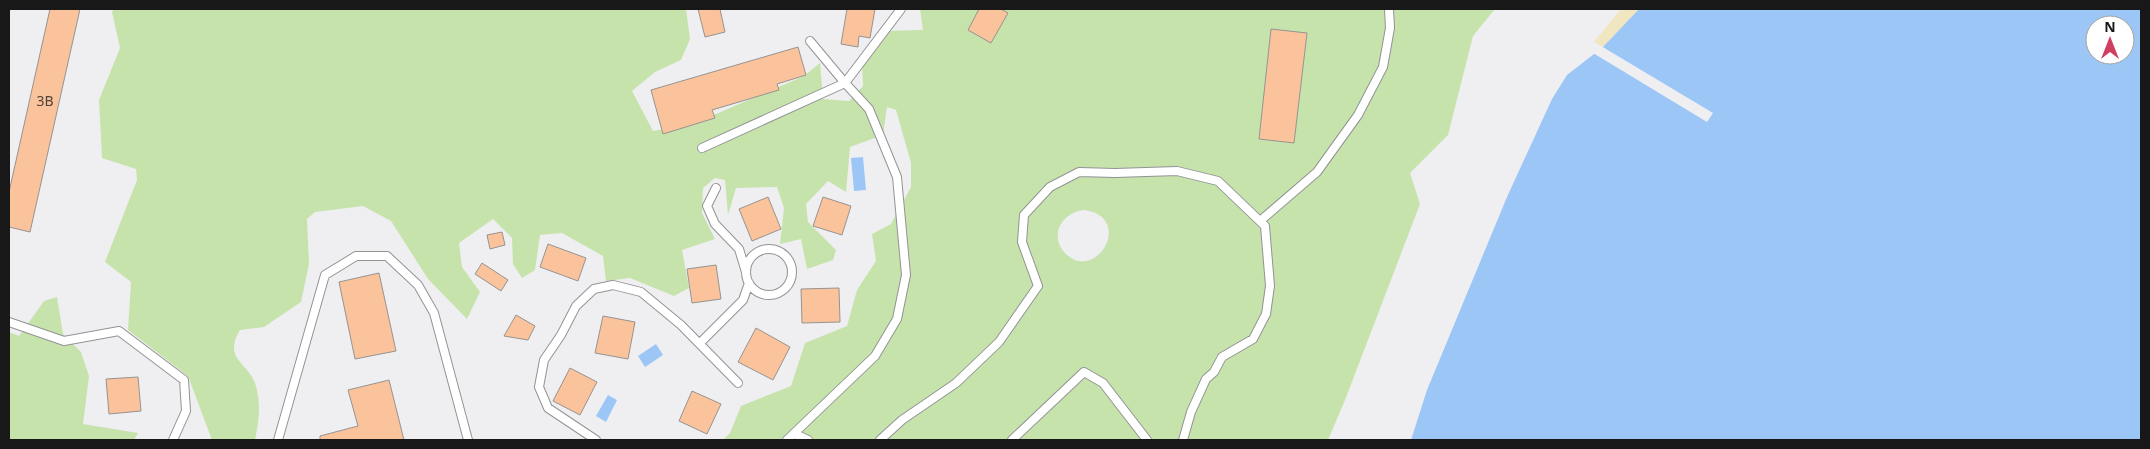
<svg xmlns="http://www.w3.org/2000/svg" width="2150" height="449" font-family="'Noto Sans',sans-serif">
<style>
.green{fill:#c6e3ac;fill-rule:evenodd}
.sand{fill:#f0e6c0}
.water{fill:#9cc6f6;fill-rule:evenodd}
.pier{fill:#efeff2}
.building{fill:#fac39c;stroke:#969391}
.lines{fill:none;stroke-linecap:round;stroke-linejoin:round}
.lane-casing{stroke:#939396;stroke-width:10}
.lane{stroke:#fff;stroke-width:8}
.labels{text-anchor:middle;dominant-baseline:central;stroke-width:4;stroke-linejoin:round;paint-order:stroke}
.number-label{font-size:14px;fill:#50433a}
</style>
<rect width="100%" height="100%" fill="#efeff2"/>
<path class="green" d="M114 9H686L690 39 681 60 655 72 632 91 653 131 693 124 804 76 820 63 823 99 849 101 863 86 862 63 883 31 923 30 920 9H1495L1473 36 1448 135 1410 173 1420 204 1345 400 1328 440H723L730 433 741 406 791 386 805 343 847 326 857 290 876 261 872 234 891 224 911 187V163L896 110 887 107 883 135 850 147 846 192 828 181 806 204 808 222 836 250 833 260 807 269 801 239 780 244 784 208 777 187 736 188 728 215 725 180 715 178 703 188 702 213 715 239 682 250 689 288 674 296 630 278 606 281 603 256 562 233 540 235 535 270 522 278 513 264 512 238 493 219 459 243 462 267 480 292 467 319 428 279 391 221 363 206 315 212 307 219 309 264 301 302 264 327 240 330C222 360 249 362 256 386 261 405 259 421 255 440H212L188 376 128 330 131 282 105 262 137 180 136 169 102 158 99 100 120 48 112 12ZM1271 30 1307 34 1294 143 1259 139ZM1084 210C1136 217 1095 286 1064 252 1049 234 1063 212 1084 210Z
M57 297 63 334 81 352 89 376 83 424 138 433 134 440H9V332L19 336 44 301Z"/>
<path class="sand" d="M1621 9H1639L1603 47 1594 42Z"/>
<path class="water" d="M1639 9H2141V440H1411L1427 390 1507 197 1552 99 1567 75 1603 47ZM2095 25H2125V55H2095Z
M863 157 866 190 854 191 851 158Z
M656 344 663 355 645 367 638 356Z
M608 395 617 400 606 422 596 416Z"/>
<path class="pier" d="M1601 46 1713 113 1707 122 1593 53Z"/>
<path class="building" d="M50 9H80L30 232 9 227V192Z
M698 9H720L725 32 705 37Z
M847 9H875L870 38 859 36 858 47 841 44Z
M979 9H1001L1008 13 991 43 968 30Z
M1271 29 1307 33 1294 143 1259 139Z
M798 47 806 75 777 84 779 90 712 110 715 118 663 134 651 90Z
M768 197 781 229 752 241 739 209Z
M823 197 851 206 842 235 813 226Z
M502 232 505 245 490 249 487 235Z
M548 244 586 258 578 281 540 267Z
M482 263 508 280 501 291 475 274Z
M716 265 721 299 692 303 687 269Z
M379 273 396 351 355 359 339 282Z
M839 288 840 322 802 323 801 289Z
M516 315 535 326 528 340 504 336Z
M603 316 635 322 628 359 595 353Z
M756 328 790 347 773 380 738 362Z
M570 368 597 382 580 415 553 401Z
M138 377 141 411 109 414 106 379Z
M389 380 404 440H320V436L358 426 348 390Z
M692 391 721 404 707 434 679 421Z"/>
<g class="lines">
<g class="lane-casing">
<path id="lane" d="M702 148 845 83 901 9
M716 188 707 206 715 224 739 249 746 272
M1260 221 1317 172 1358 115 1383 67 1390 28 1389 9
M746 272a23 23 0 1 1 46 0a23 23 0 1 1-46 0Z
M9 322 64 341 119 331 184 380 186 411 173 440
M700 343 743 300 749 283
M795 434 808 440
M278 440 325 275 356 256H387L418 285 434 313 468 440
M596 440 548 408 539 387 544 360 561 335 576 306 594 289 613 285 641 292 681 325 738 383
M787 440 875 356 897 319 906 275 897 177 869 109 845 83 810 41
M880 440 902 420 956 383 999 342 1038 286 1022 242 1024 215 1050 187 1079 172 1115 173 1177 171 1218 181 1265 226 1270 286 1266 314 1253 339 1222 357 1214 372 1206 379 1191 412 1183 440
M1012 440 1084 372 1103 383 1147 440"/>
</g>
<use href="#lane" class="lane"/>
</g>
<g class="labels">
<g class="number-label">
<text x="45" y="100">3В</text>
</g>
</g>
<rect width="2150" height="449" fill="none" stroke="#181819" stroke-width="20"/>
<g transform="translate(2110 40)"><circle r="24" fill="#ffffff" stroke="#a3a3a3"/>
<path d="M0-4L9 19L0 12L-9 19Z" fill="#cf3f60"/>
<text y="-8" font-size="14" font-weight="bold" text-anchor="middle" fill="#181819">N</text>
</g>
</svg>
